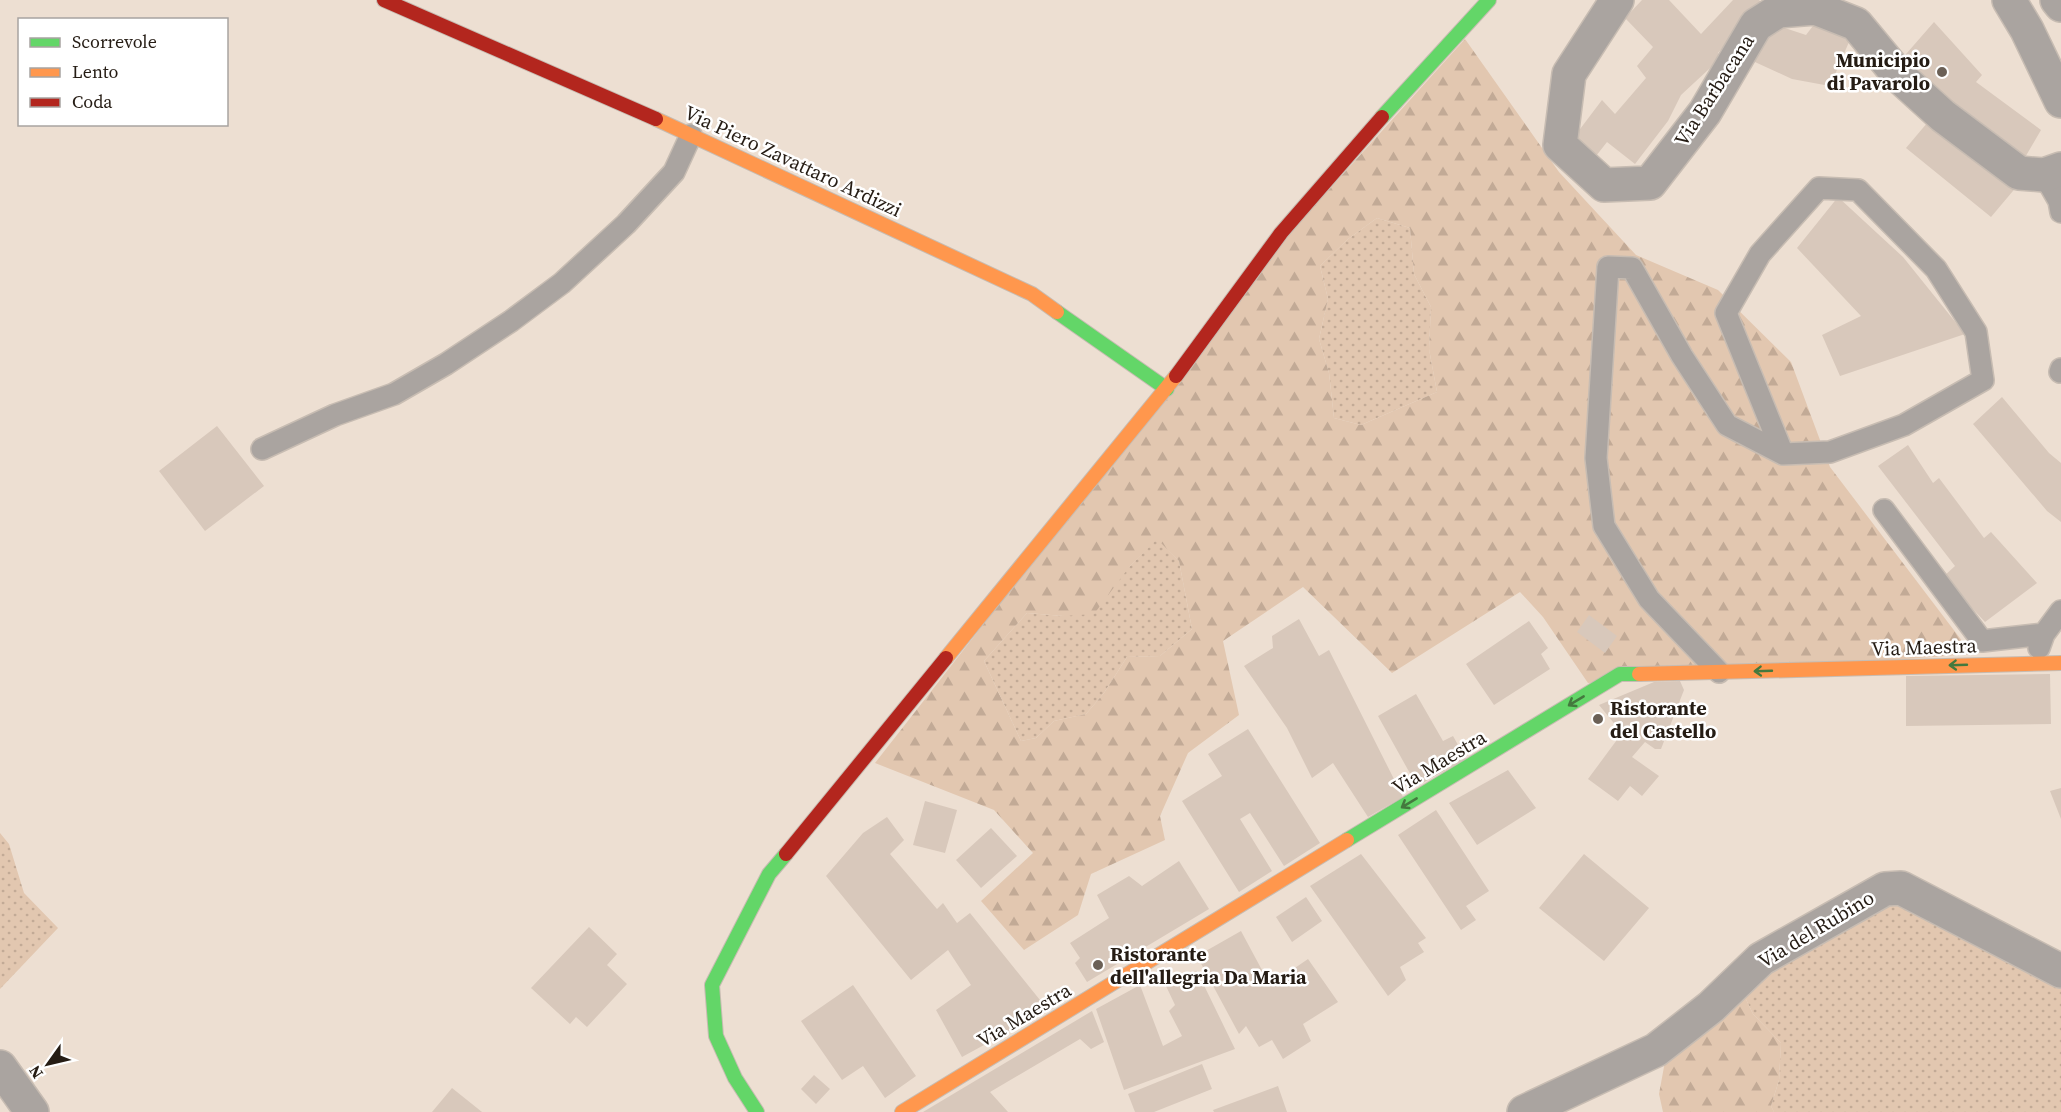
<svg xmlns="http://www.w3.org/2000/svg" width="2061" height="1112" font-family="'Source Serif 4',serif">
<style>
.green{fill:url(#green-dots)}
.forest{fill:url(#forest-firs);fill-rule:evenodd}
.building{fill:#d8c8bb}
.lines{fill:none;stroke-linecap:round;stroke-linejoin:round}
.lane-casing{stroke:#c7bcb2;stroke-width:24}
.street-casing{stroke:#c7bcb2;stroke-width:36}
.fast-casing{stroke:#c7bcb2;stroke-width:16}
.slow-casing{stroke:#c7bcb2;stroke-width:16}
.jam-casing{stroke:#c7bcb2;stroke-width:16}
.lane{stroke:#aaa4a0;stroke-width:21}
.street{stroke:#aaa4a0;stroke-width:33}
.fast{stroke:#63d668;stroke-width:14}
.slow{stroke:#ff974d;stroke-width:14}
.jam{stroke:#b3261e;stroke-width:14}
.oneway{stroke:#44793e}
.poi-dot{fill:#6b6056;stroke:#fff;stroke-width:2}
.labels{text-anchor:middle;dominant-baseline:central;stroke-width:5;stroke-linejoin:round;paint-order:stroke}
.poi-label{font-size:20px;font-weight:bold;fill:#251c14;stroke:#fff;text-anchor:start}
.street-label{font-size:20px;fill:#251c14;stroke:#fff}
</style>
<defs>
<pattern id="green-dots" width="8" height="8" patternUnits="userSpaceOnUse" patternTransform="scale(1.5)"><rect width="8" height="8" fill="#e2c7b0"/><path d="M2 2h.1M6 6h.1" fill="none" stroke="#c2aa96" stroke-width="1.8" stroke-linecap="round"/></pattern>
<pattern id="forest-firs" width="22" height="20" patternUnits="userSpaceOnUse" patternTransform="scale(1.5)"><rect width="22" height="20" fill="#e2c7b0"/><path d="M5 1l3.5 6h-7zM16 11l3.5 6h-7z" fill="#c2aa96"/></pattern>
</defs>
<rect width="100%" height="100%" fill="#eddfd2"/>
<path class="green" d="M1377 218 1410 228 1414 274 1431 307 1429 349 1437 392 1361 425 1334 418 1329 373 1319 339 1328 299 1320 266 1348 239Z
M1157 538 1179 561 1192 629 1160 656 1127 657 1104 693 1086 714 1054 721 1036 738 1021 741 984 661 1027 613 1063 616 1130 566Z
M0 833 9 844 24 893 58 928 0 989Z
M1885 893 2061 974V1112H1774L1771 1106 1779 1080 1781 1043 1753 1014 1741 989Z"/>
<path class="forest" d="M1465 39 1559 172 1636 255 1718 290 1791 362 1830 467 1972 654 1588 683 1543 617 1520 592 1392 673 1303 587 1223 641 1239 715 1188 753 1160 816 1165 840 1091 874 1078 915 1024 950 981 901 1033 853 994 810 875 763 1288 235ZM1377 218 1410 228 1414 274 1431 307 1429 349 1437 392 1361 425 1334 418 1329 373 1319 339 1328 299 1320 266 1348 239ZM1157 539 1179 561 1192 629 1160 656 1127 657 1104 693 1086 714 1054 721 1036 738 1021 741 984 661 1027 613 1063 616 1094 614 1130 566Z
M1741 989 1753 1014 1781 1043 1779 1080 1771 1106 1774 1112H1663L1659 1094 1668 1045Z"/>
<path class="building" d="M1642 0H1669L1701 34 1733 0H1759L1762 3 1718 53 1722 57 1681 95 1668 121 1635 164 1607 142 1596 156 1574 137 1602 100 1615 114 1646 78 1637 66 1653 47 1625 18Z
M1819 18 1849 42 1830 86 1792 79 1744 57 1764 21 1806 35Z
M1934 22 1982 75 1976 82 2041 130 2020 166 1900 61Z
M1933 116 2018 185 1991 217 1906 148Z
M1838 197 1903 257 1965 334 1840 376 1822 335 1861 316 1797 248Z
M2002 397 2049 453 2061 463V522L2047 511 1973 424Z
M217 426 264 486 205 531 159 471Z
M1908 445 1933 483 1939 478 1984 538 1991 532 2037 583 1985 622 1943 577 1955 566 1878 466Z
M1589 615 1617 636 1605 653 1577 632Z
M1299 619 1319 656 1329 650 1403 797 1368 817 1333 763 1312 778 1287 728 1244 666 1273 648 1272 636Z
M1529 621 1548 648 1541 654 1550 669 1494 705 1466 664Z
M2050 674 2051 724 1906 726V676Z
M1680 681 1684 690 1661 749H1655L1645 742 1632 757 1659 776 1642 796 1630 786 1618 801 1588 779 1622 733 1599 705 1654 682Z
M1416 694 1443 741 1453 736 1466 759 1417 786 1378 716Z
M1248 729 1320 843 1284 866 1250 813 1240 819 1272 871 1239 892 1182 801 1222 776 1208 754Z
M1508 770 1536 808 1477 845 1449 803Z
M2061 788V819L2050 791Z
M925 801 957 810 945 853 913 845Z
M1436 810 1489 891 1466 906 1476 920 1461 930 1398 835Z
M887 817 904 840 890 854 937 909 943 903 957 923 970 913 1048 1010 962 1057 936 1010 971 985 948 950 911 980 826 876 863 833Z
M991 828 1017 856 981 888 956 860Z
M1361 854 1426 938 1418 943 1424 952 1400 967 1406 980 1388 996 1310 886Z
M1584 854 1649 908 1604 961 1539 908Z
M1179 861 1209 909 1087 982 1075 963 1080 958 1070 943 1109 918 1097 895 1129 876 1142 886Z
M1306 897 1322 921 1292 942 1276 917Z
M589 927 617 954 607 965 627 984 587 1027 576 1017 570 1024 531 988Z
M1241 931 1270 985 1308 959 1338 1002 1303 1024 1311 1041 1283 1059 1272 1040 1259 1047 1246 1026 1239 1034 1197 956Z
M1197 971 1235 1049 1124 1090 1096 1009 1140 985 1163 1046 1182 1036 1169 1011 1175 1005 1166 986Z
M853 985 916 1076 885 1098 863 1066 842 1080 801 1021Z
M1092 1011 1104 1042 1091 1049 1080 1039 990 1092 1008 1112H923Z
M1202 1064 1212 1089 1154 1112H1135L1128 1094Z
M814 1075 830 1089 816 1104 801 1089Z
M1278 1086 1287 1112H1214L1213 1110Z
M452 1088 482 1112H432Z"/>
<g class="lines">
<g class="lane-casing">
<path id="lane" d="M2044 175 2059 201 2061 212
M2060 372 2061 369
M262 449 335 415 394 394 446 364 511 321 562 283 626 224 674 172 691 135
M1884 510 1982 641 2044 634
M2039 648 2044 634 2061 611
M1719 672 1649 599 1604 526 1596 458 1608 267 1632 268 1682 356 1727 425 1783 454 1830 452 1904 425 1983 380 1976 332 1936 269 1858 190 1819 188 1760 254 1726 313 1783 454"/>
</g>
<g class="street-casing">
<path id="street" d="M1617 0 1569 74 1560 145 1604 185 1650 183 1705 112 1756 25 1778 11 1815 8 1856 24 1900 77 1943 116 2019 173 2044 175 2061 169
M2009 0 2027 30 2061 101
M2057 0 2061 5
M0 1067 32 1112
M1524 1112 1656 1050 1711 1007 1761 959 1885 889 1901 888 2061 971"/>
</g>
<g class="fast-casing">
<path id="fast" d="M1382 117 1489 0
M1057 312 1167 389
M1347 840 1620 674H1639
M757 1112 735 1078 716 1036 712 985 769 874 786 854"/>
</g>
<g class="slow-casing">
<path id="slow" d="M656 119 1032 294 1057 312
M946 658 1176 376
M1639 674 2061 663
M902 1112 1347 840"/>
</g>
<g class="jam-casing">
<path id="jam" d="M384 0 656 119
M1176 376 1281 233 1382 117
M786 854 946 658"/>
</g>
<use href="#lane" class="lane"/>
<use href="#street" class="street"/>
<use href="#fast" class="fast"/>
<use href="#slow" class="slow"/>
<use href="#jam" class="jam"/>
</g>
<defs><path id="oneway-shaft" d="M-6 0H5M1.5-3L5.5 0L1.5 3" fill="none" stroke-width="1.6" stroke-linecap="round" stroke-linejoin="round" transform="scale(1.5)"/></defs>
<g class="oneway">
<use href="#oneway-shaft" transform="translate(1958 665) rotate(178)"/>
<use href="#oneway-shaft" transform="translate(1763 671) rotate(178)"/>
<use href="#oneway-shaft" transform="translate(1576 701) rotate(149)"/>
<use href="#oneway-shaft" transform="translate(1409 803) rotate(149)"/>
</g>
<g class="poi-dot">
<circle cx="1942" cy="72" r="6"/>
<circle cx="1598" cy="719" r="6"/>
<circle cx="1098" cy="965" r="6"/>
</g>
<g class="labels">
<g class="poi-label">
<text x="1930" y="60" text-anchor="end">Municipio<tspan x="1930" dy="23">di Pavarolo</tspan></text>
<text x="1610" y="708">Ristorante<tspan x="1610" dy="23">del Castello</tspan></text>
<text x="1110" y="954">Ristorante<tspan x="1110" dy="23">dell'allegria Da Maria</tspan></text>
</g>
<g class="street-label">
<text transform="translate(1714 90) rotate(-57)">Via Barbacana</text>
<text transform="translate(793 161) rotate(25)">Via Piero Zavattaro Ardizzi</text>
<text transform="translate(1924 647) rotate(-2)">Via Maestra</text>
<text transform="translate(1439 762) rotate(-31)">Via Maestra</text>
<text transform="translate(1816 929) rotate(-31)">Via del Rubino</text>
<text transform="translate(1024 1015) rotate(-31)">Via Maestra</text>
</g>
</g>
<rect x="18" y="18" width="210" height="108" fill="#ffffff" stroke="#a8a4a1" stroke-width="1.5"/>
<rect x="30" y="38" width="30" height="9" fill="#63d668" stroke="#a8a4a1" stroke-width="1.5"/>
<text x="72" y="48" font-size="18" fill="#251c14">Scorrevole</text>
<rect x="30" y="68" width="30" height="9" fill="#ff974d" stroke="#a8a4a1" stroke-width="1.5"/>
<text x="72" y="78" font-size="18" fill="#251c14">Lento</text>
<rect x="30" y="98" width="30" height="9" fill="#b3261e" stroke="#a8a4a1" stroke-width="1.5"/>
<text x="72" y="108" font-size="18" fill="#251c14">Coda</text>
<g transform="translate(48 1064) rotate(236)" stroke="#ffffff" stroke-width="4.5" paint-order="stroke">
<path d="M0-4.5L10 22L0 15L-10 22Z" fill="#251c14"/>
<text y="-9" font-size="16" font-weight="bold" text-anchor="middle" fill="#251c14">N</text>
</g>
</svg>
